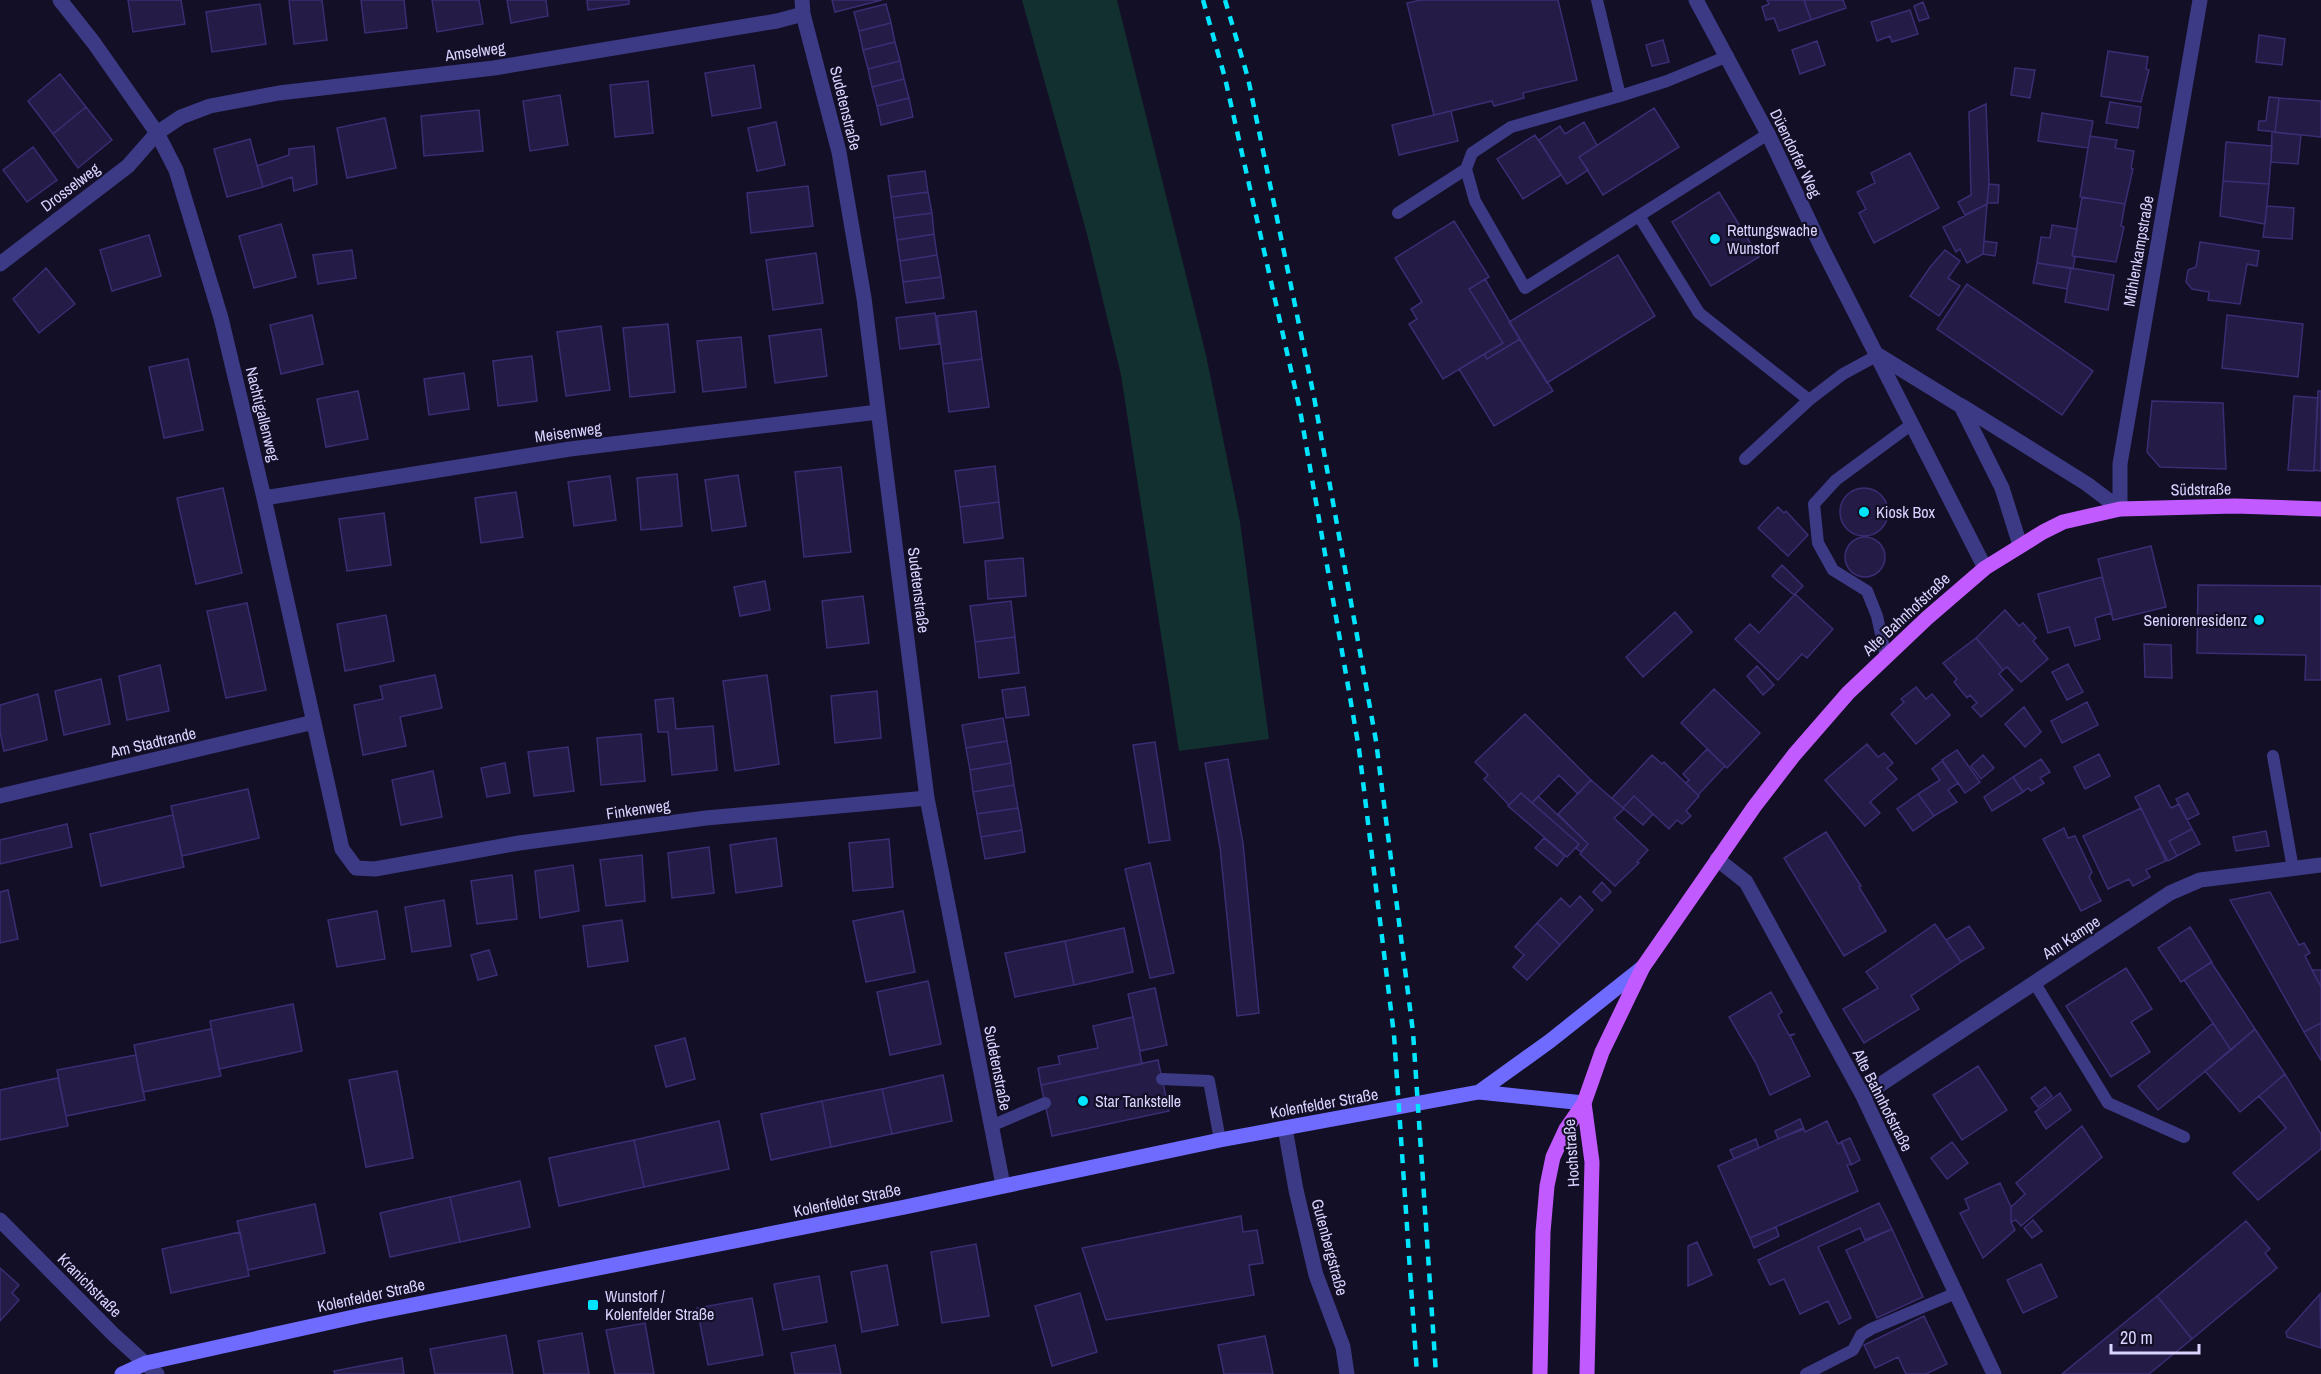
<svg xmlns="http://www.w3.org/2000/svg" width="2321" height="1374" font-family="'Archivo Narrow',sans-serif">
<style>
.green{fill:#12302f}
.building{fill:#241b47;stroke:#3b2d73;stroke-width:1.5}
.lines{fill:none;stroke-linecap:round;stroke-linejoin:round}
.service{stroke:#3d3a85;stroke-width:12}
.minor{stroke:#3d3a85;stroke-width:15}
.secondary{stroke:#6f6bff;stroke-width:15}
.primary{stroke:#c25bff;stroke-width:15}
.rail{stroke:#00e5ff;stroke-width:4.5;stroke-dasharray:9 8;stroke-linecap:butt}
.poi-dot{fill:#00e5ff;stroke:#130f26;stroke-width:2}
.labels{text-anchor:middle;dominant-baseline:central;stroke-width:4.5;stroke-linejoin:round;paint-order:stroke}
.street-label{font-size:16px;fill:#d9d4ff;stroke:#130f26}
.poi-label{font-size:16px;fill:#d9d4ff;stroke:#130f26;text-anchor:start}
</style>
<rect width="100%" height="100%" fill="#130f26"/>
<path class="green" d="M1022 0H1117L1206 355 1240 522 1269 739 1179 751 1121 375 1087 234Z"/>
<path class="building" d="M128 0H181L185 24 133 32Z
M289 0H322L327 40 294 44Z
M361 0H404L407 28 365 33Z
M432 0H479L483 24 437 32Z
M507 0H546L548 16 511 23Z
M587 0H629V4L588 10Z
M832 0H882L835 12Z
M1421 0H1558L1577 80 1523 93 1524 98 1494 106 1492 101 1434 115 1407 3Z
M1767 0H1804L1811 20 1779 31 1774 18 1766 20 1762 7 1769 4Z
M1804 0H1843L1846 8 1811 20Z
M1923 2 1929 18 1919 21 1914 6Z
M260 4 266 44 212 52 206 12Z
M886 4 891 23 859 31 854 12Z
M1910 10 1918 34 1892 42 1890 36 1877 41 1871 22Z
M891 23 895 42 863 50 859 31Z
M2259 35 2285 39 2282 65 2256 62Z
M1663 40 1669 62 1652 66 1646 45Z
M1817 41 1825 65 1800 74 1792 50Z
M895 42 900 61 868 69 863 50Z
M2108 51 2148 57 2146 69 2149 70 2141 102 2101 96Z
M900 61 904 79 872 87 868 69Z
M754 65 761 108 712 116 705 73Z
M2015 68 2035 70 2030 98 2011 95Z
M60 74 86 107 53 134 28 101Z
M904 79 909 98 877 106 872 87Z
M648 81 653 133 615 137 610 85Z
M560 95 568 145 530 151 523 101Z
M2269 97 2279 98 2275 132 2258 130 2259 121H2266Z
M909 98 913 117 881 125 877 106Z
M2279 98 2321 101V137L2275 132Z
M2110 102 2141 107 2138 128 2106 123Z
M1986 104 1989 182 1987 204 1965 215 1958 202 1971 195 1969 112Z
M86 107 112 140 78 168 53 134Z
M1654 108 1679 147 1603 195 1579 157Z
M479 110 483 151 424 156 421 116Z
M1451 111 1458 141 1399 155 1392 125Z
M2042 113 2093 121 2088 148 2038 141Z
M385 118 396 168 347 178 337 128Z
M776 122 785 165 757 171 748 128Z
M1584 122 1597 145 1579 157 1588 170 1567 184 1539 140 1560 126 1565 134Z
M2272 132 2301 135 2298 164 2271 162Z
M1535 135 1561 175 1523 199 1497 159Z
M2090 136 2117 140 2115 148 2134 151 2131 168 2133 169 2125 204 2080 197Z
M250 139 263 187 227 197 214 149Z
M2226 142 2272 146 2269 184 2223 181Z
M314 146 317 184 294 191 292 177 263 187 257 166 289 155V149Z
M33 147 57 180 27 202 3 170Z
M1910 153 1939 208 1874 243 1859 213 1866 209 1857 192 1875 183 1871 173Z
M925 171 928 192 891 197 888 176Z
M2223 181 2269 184 2265 224 2220 216Z
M1989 184 1999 185 1998 203H1987Z
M808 186 813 226 751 233 747 193Z
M928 192 932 213 894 218 891 197Z
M1719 192 1759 257 1711 286 1672 222Z
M2082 197 2125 204 2121 226 2124 227 2116 262 2072 256Z
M1987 204 1983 254 1967 263 1960 249 1956 252 1943 227Z
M2267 206 2294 208 2292 239 2263 237Z
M932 213 934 234 897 240 894 218Z
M1454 221 1489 277 1469 289 1503 343 1443 379 1409 324 1417 319 1411 309 1422 302 1395 258Z
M281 224 296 277 254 288 239 236Z
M2052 225 2077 229 2072 256 2075 257 2073 269 2037 263 2041 237 2050 238Z
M934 234 937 255 900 261 897 240Z
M149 235 161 276 112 291 100 250Z
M1984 241 1997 243 1995 256 1983 254Z
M2200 242 2259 251 2257 266 2247 264 2240 304 2208 300 2209 292 2192 289 2186 282 2188 270 2196 267Z
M352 250 356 278 318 284 313 255Z
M1945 250 1960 261 1948 278 1960 286 1939 316 1910 296 1931 266Z
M816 253 823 303 773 310 766 260Z
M937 255 941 277 903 282 900 261Z
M1618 255 1655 316 1547 383 1509 322Z
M2037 263 2071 268 2067 289 2033 283Z
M46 268 75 304 39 333 13 299Z
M2071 268 2114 275 2108 310 2065 302Z
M941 277 944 298 906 303 903 282Z
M1485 279 1520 339 1487 359 1484 354 1503 343 1469 289Z
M1967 284 2093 371 2062 415 1937 329Z
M976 311 982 359 943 364 937 316Z
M935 313 939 344 900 349 896 318Z
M312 315 323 364 281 374 270 325Z
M2227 315 2303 324 2298 377 2222 368Z
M668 324 675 392 630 397 623 328Z
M601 326 610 390 566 396 557 332Z
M821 329 827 376 775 383 769 336Z
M741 337 746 387 703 392 697 341Z
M1520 339 1553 391 1494 426 1459 369 1484 354 1487 359Z
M532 356 537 401 498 406 493 361Z
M188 359 203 430 164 438 149 367Z
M982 359 989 407 949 412 943 364Z
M464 373 469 409 429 415 424 379Z
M358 391 368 439 326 447 317 399Z
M2318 391H2321V471L2314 470Z
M2294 396 2318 398 2314 471 2288 470Z
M2152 401 2223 403 2226 469 2160 467 2147 452Z
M995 466 999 502 960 507 955 471Z
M841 467 851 552 804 557 795 472Z
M677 474 682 526 641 530 637 478Z
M738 475 746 526 712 531 705 480Z
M610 476 616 520 574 526 568 482Z
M1840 512a24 24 0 1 1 48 0a24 24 0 1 1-48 0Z
M223 488 242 573 196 584 177 498Z
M516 492 523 537 481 543 475 498Z
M999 502 1003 538 964 543 960 507Z
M1778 507 1784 513 1786 511 1808 535 1788 556 1758 528Z
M384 513 391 565 347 571 339 519Z
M1845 557a20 20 0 1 1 40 0a20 20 0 1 1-40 0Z
M2151 546 2166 607 2113 620 2098 559Z
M1023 558 1026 596 988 599 985 561Z
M1782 565 1803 586 1794 595 1772 576Z
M2102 577 2112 613 2095 618 2100 639 2075 646 2069 627 2048 633 2038 594Z
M765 581 770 610 740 616 734 587Z
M2198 585 2321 586V680H2305L2306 655 2197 653Z
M1795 594 1833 629 1807 658 1802 654 1778 680 1735 639 1750 624 1759 633Z
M863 596 869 643 827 648 822 601Z
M1011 601 1015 637 975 642 970 606Z
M247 603 266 690 226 698 207 611Z
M2005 610 2019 626 2023 623 2036 638 2033 641 2048 659 2021 682 2007 667 2003 670 1976 638Z
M1675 612 1692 632 1643 677 1626 657Z
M386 615 394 661 345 671 337 624Z
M1015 637 1019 673 979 678 975 642Z
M1976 638 2003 670 1999 674 2013 690 1981 717 1972 707 1977 703 1970 695 1967 698 1954 682 1957 679 1943 663Z
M2144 644 2171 645 2172 678 2145 677Z
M2068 664 2083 692 2067 700 2052 672Z
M160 665 169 711 127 720 119 676Z
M1757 666 1774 685 1763 695 1747 676Z
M435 675 442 708 400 717 406 746 363 755 354 705 383 699 380 686Z
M767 675 779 764 735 771 723 681Z
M101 679 110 724 64 735 55 691Z
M1025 687 1029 715 1006 718 1002 690Z
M1916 687 1926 699 1932 694 1950 715 1916 744 1891 714 1904 702 1901 699Z
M1714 689 1760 733 1727 768 1681 723Z
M877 691 881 738 835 743 831 696Z
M38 694 47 740 4 751 0 732V705Z
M673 698 676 729 713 726 717 770 672 775 668 732H658L655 700Z
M2087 702 2098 725 2062 743 2051 721Z
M2024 707 2041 732 2025 747 2005 724Z
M1525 714 1591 780 1578 794 1559 775 1532 803 1521 793 1509 805 1484 779 1488 775 1475 762Z
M1003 718 1007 741 966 748 962 725Z
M641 734 645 781 601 785 597 738Z
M1007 741 1011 763 970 770 966 748Z
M1155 742 1170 840 1149 843 1133 745Z
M1867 744 1878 757 1884 753 1893 763 1887 768 1897 779 1870 802 1880 813 1865 826 1825 780Z
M568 747 574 791 534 796 528 752Z
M1707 749 1725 766 1698 795 1686 783 1689 780 1683 774Z
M1957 750 1980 782 1965 793 1942 760Z
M2099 754 2110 776 2085 789 2074 767Z
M1652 755 1662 764 1664 762 1699 796 1686 811 1691 816 1682 824 1677 820 1669 829 1634 796 1623 808 1612 798Z
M1983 755 1994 768 1981 779 1971 766Z
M1228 759 1243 843 1259 1013 1237 1016 1220 847 1205 763Z
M2041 759 2050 772 2040 778 2044 783 2031 791 2028 788 2023 792 2013 777Z
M1942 761 1958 783 1948 790 1957 802 1934 816 1918 794 1940 780 1932 769Z
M505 763 510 793 487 797 481 768Z
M1011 763 1014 785 973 792 970 770Z
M433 771 442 817 401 825 392 780Z
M2013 777 2023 792 1992 811 1984 797Z
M1591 780 1624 809 1614 818 1648 850 1637 862 1639 863 1615 886 1580 854 1588 844 1558 814Z
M1014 785 1018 808 977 814 973 792Z
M2159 785 2171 808 2179 804 2192 829 2169 841 2177 856 2168 861 2135 797Z
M248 789 259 838 182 856 171 806Z
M1521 793 1579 844 1567 857 1508 806Z
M2188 793 2199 814 2187 820 2176 799Z
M1918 794 1934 816 1913 831 1897 809Z
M1538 796 1588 844 1581 852 1576 848 1579 844 1532 803Z
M1634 796 1653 814 1643 825 1623 808Z
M1018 808 1022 830 981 837 977 814Z
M2141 808 2166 861 2146 870 2150 877 2133 886 2129 879 2108 889 2083 836Z
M173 815 184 867 101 886 90 834Z
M67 824 72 847 0 864V840Z
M2064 828 2068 838 2075 836 2092 872 2089 877 2101 901 2081 911 2043 839Z
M2192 829 2200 844 2177 856 2169 841Z
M1022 830 1025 852 985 859 981 837Z
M2266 831 2269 846 2236 851 2233 837Z
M1826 832 1861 886 1859 887 1886 931 1844 956 1784 858Z
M776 838 782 886 736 893 730 845Z
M1544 838 1565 856 1557 866 1535 848Z
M889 839 893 887 853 891 849 843Z
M709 847 714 893 672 898 668 853Z
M642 855 645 901 606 906 600 860Z
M1150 863 1174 973 1150 978 1125 869Z
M573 865 579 911 540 918 535 871Z
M512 875 517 919 477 924 471 881Z
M1602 882 1611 892 1602 901 1593 892Z
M8 890 18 939 0 943V892Z
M2270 892 2299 945 2304 943 2310 953 2305 956 2321 987V1023L2304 1032 2230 900Z
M1580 896 1593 910 1560 945 1537 923 1561 898 1570 907Z
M444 900 451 946 412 952 405 907Z
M377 911 385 959 337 967 328 920Z
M903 911 915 972 866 982 853 921Z
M622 920 628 961 588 967 583 926Z
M1537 923 1560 945 1527 980 1513 967 1524 955 1515 947Z
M1935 924 1961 962 1911 996 1919 1009 1864 1043 1843 1009 1878 988 1866 972Z
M1969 926 1984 948 1961 962 1946 940Z
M2190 927 2212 962 2181 982 2158 948Z
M1124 928 1133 972 1074 985 1065 941Z
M1065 941 1074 985 1015 997 1005 953Z
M489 950 497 975 478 980 471 955Z
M2211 962 2255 1029 2231 1050 2184 980Z
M2126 968 2152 1009 2131 1022 2150 1052 2111 1077 2066 1006Z
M2312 970H2321V987Z
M928 981 941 1044 890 1055 877 992Z
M1155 988 1167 1045 1140 1051 1128 994Z
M1771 992 1782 1012 1778 1015 1789 1035 1795 1034 1790 1036 1810 1076 1770 1095 1756 1063 1729 1017Z
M293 1004 302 1051 219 1069 210 1021Z
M1133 1017 1142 1064 1041 1085 1038 1068 1060 1064 1058 1056 1098 1048 1093 1026Z
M2213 1023 2231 1050 2158 1110 2138 1086Z
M2321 1023V1060L2304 1032Z
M211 1029 221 1076 143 1092 134 1045Z
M2255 1029 2285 1074 2240 1112 2205 1071Z
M685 1038 695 1079 666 1087 655 1046Z
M136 1055 145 1100 66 1116 57 1070Z
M1158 1060 1169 1111 1052 1136 1041 1085Z
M1978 1066 2007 1110 1962 1140 1933 1095Z
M397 1071 413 1158 366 1167 349 1080Z
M2285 1074 2321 1134V1149L2258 1200 2233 1173 2286 1128 2259 1096Z
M943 1075 952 1121 892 1134 882 1089Z
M58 1078 68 1126 0 1140V1090Z
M2045 1087 2052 1096 2038 1107 2031 1098Z
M882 1089 892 1134 831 1147 822 1101Z
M2060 1093 2071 1110 2046 1129 2035 1112Z
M822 1101 831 1147 771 1160 761 1114Z
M1800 1119 1804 1129 1778 1139 1775 1131Z
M719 1121 729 1169 644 1187 634 1140Z
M1827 1121 1838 1144 1842 1142 1851 1164 1847 1165 1858 1191 1750 1238 1718 1166 1803 1128 1805 1132Z
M2082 1126 2102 1157 2021 1226 2016 1220 2011 1222V1207L2025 1194 2016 1183Z
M1850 1138 1860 1160 1851 1165 1841 1142Z
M1756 1139 1759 1148 1734 1159 1730 1150Z
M634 1140 644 1187 559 1206 549 1158Z
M1952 1142 1968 1163 1947 1179 1931 1158Z
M520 1181 530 1227 460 1242 450 1197Z
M2000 1183 2011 1207V1222L2015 1230 1983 1258 1960 1213 1969 1209 1965 1199Z
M450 1197 460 1242 390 1257 380 1213Z
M1879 1203 1892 1229 1865 1240 1860 1228 1818 1247 1851 1318 1839 1324 1828 1301 1800 1314 1784 1279 1770 1285 1758 1260Z
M315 1204 325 1253 248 1270 237 1221Z
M1241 1216 1243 1232 1257 1230 1263 1263 1249 1265 1254 1295 1106 1320 1082 1248Z
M2033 1220 2042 1231 2032 1238 2024 1228Z
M2246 1221 2270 1249 2265 1253 2277 1268 2192 1339 2157 1296Z
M1776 1227 1779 1236 1754 1248 1750 1238Z
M1892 1229 1923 1297 1877 1318 1846 1250Z
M240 1232 249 1276 171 1293 162 1249Z
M1697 1242 1712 1275 1688 1286V1246Z
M976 1244 989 1316 942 1323 931 1252Z
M2041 1264 2057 1297 2023 1313 2007 1280Z
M887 1265 898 1325 862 1332 851 1272Z
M0 1268 19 1285 12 1293 19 1300 0 1321Z
M819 1276 827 1322 783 1330 774 1284Z
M1080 1293 1097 1352 1052 1366 1035 1306Z
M2320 1294 2321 1348 2287 1337 2286 1332Z
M2157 1296 2192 1339 2149 1374H2062Z
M752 1298 763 1355 708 1365 697 1308Z
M1924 1316 1947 1364 1926 1374H1906L1898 1357 1875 1368 1864 1345Z
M645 1323 654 1374H615L606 1330Z
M582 1333 589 1374H544L538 1341Z
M506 1335 513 1374H435L430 1349Z
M1265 1336 1273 1374H1224L1218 1345Z
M835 1345 841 1374H795L791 1353Z
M402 1358 404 1374H335L334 1371Z"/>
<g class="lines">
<path class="service" d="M1597 0 1620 96
M1728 56 1667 81 1620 96 1511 127 1472 153 1466 169 1475 201 1525 288 1768 134
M1398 213 1466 169
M1639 216 1699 313 1809 400
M1745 459 1809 400 1843 374 1878 355
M1886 657 1877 616 1867 591 1833 570 1818 543 1814 504 1836 480 1912 424
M2273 756 2293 869
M2034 982 2108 1103 2184 1137
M1162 1079 1209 1081 1220 1140
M991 1126 1045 1103
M1806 1374 1853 1350 1861 1335 1871 1329 1956 1293"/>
<path class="minor" d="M60 0 94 43 157 133 176 170 221 318 264 498 342 849 356 868 375 869 519 843 706 818 927 798
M802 0 803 14 839 152 864 298 927 798 1003 1185
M1696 0 1768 134 1821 246 1985 568
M0 264 128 166 157 133 181 117 210 106 279 93 494 68 777 21 803 14
M1878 355 1961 406 2002 488 2020 545
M1962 406 2087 484 2120 509
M264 498 570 449 878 412
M2120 509V464L2200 0
M0 796 314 722
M1717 859 1746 882 1863 1096 1994 1374
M1863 1096 2170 893 2200 880 2321 865
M1285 1128 1296 1190 1316 1275 1343 1347 1347 1374
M0 1220 113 1334 157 1374"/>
<path class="secondary" d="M1479 1092 1550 1041 1643 967
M122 1374 146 1363 367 1314 905 1207 1220 1140 1479 1092 1584 1103"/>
<path class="primary" d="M1584 1103 1592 1162 1587 1374
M1540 1374 1543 1232 1547 1186 1553 1157 1566 1129 1584 1103 1602 1052 1643 967 1754 807 1794 755 1848 693 1927 618 1985 568 2043 532 2063 522 2120 509 2235 506 2321 509"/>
<path class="rail" d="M1203 0 1225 78 1300 410 1359 749 1394 1035 1417 1374
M1225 0 1248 78 1314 397 1376 741 1413 1032 1436 1374"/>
</g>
<g class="poi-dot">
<circle cx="1715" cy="239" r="6"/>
<circle cx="1864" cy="512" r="6"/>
<circle cx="2259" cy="620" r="6"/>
<circle cx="1083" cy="1101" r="6"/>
<rect x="587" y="1299" width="12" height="12" rx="3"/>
</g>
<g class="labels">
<g class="street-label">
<text transform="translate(475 51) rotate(-8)">Amselweg</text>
<text transform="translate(846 108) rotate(76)">Sudetenstraße</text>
<text transform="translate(1796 153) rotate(64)">Düendorfer Weg</text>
<text transform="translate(70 187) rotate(-37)">Drosselweg</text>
<text transform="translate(2138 251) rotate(-80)">Mühlenkampstraße</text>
<text transform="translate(263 414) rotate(76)">Nachtigallenweg</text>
<text transform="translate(568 432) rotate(-8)">Meisenweg</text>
<text transform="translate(2201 489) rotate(-1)">Südstraße</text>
<text transform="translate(919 590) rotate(83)">Sudetenstraße</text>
<text transform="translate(1906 614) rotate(-43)">Alte Bahnhofstraße</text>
<text transform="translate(153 742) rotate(-13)">Am Stadtrande</text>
<text transform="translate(638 809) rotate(-8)">Finkenweg</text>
<text transform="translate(2071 937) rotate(-33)">Am Kampe</text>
<text transform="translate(998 1068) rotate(79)">Sudetenstraße</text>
<text transform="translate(1883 1100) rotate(63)">Alte Bahnhofstraße</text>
<text transform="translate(1324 1103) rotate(-10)">Kolenfelder Straße</text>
<text transform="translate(1571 1153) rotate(-94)">Hochstraße</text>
<text transform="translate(847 1200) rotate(-12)">Kolenfelder Straße</text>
<text transform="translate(1330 1247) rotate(75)">Gutenbergstraße</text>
<text transform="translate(90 1285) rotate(45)">Kranichstraße</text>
<text transform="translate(371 1295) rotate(-12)">Kolenfelder Straße</text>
</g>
<g class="poi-label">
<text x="1727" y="230">Rettungswache<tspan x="1727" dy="18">Wunstorf</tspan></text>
<text x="1876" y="512">Kiosk Box</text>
<text x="2247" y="620" text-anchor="end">Seniorenresidenz</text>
<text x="1095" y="1101">Star Tankstelle</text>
<text x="605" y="1296">Wunstorf /<tspan x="605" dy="18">Kolenfelder Straße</tspan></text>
</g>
</g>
<path d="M2111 1344v9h88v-9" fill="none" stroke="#d9d4ff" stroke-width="3"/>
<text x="2120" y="1344" font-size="18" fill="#d9d4ff" stroke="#130f26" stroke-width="4.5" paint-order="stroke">20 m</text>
</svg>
